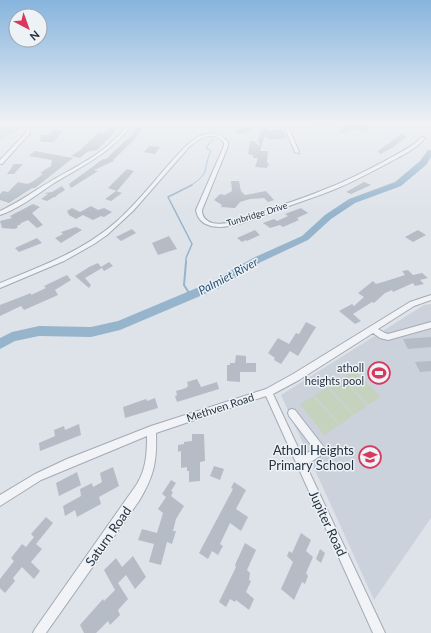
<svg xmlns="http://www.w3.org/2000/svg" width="431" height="633" font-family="Lato,sans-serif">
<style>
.built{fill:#ccd2db}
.green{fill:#c5d3be}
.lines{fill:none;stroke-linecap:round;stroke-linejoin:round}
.stream-far2{stroke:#96b4cc;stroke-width:1}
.stream-far1{stroke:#96b4cc;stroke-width:1.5}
.stream{stroke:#96b4cc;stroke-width:2}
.river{fill:#96b4cc;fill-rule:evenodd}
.building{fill:#b5bcc6}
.minor-casing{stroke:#a3aab3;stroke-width:2}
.minor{fill:#f1f3f7;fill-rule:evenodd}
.labels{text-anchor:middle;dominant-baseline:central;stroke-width:3;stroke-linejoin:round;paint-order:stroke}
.far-street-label{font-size:9px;fill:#263241;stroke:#edf2f6}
.poi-label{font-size:11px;fill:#263241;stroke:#edf2f6;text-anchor:end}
.street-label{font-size:11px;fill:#263241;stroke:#edf2f6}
.water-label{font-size:12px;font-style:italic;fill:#2d5478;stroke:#edf2f6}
.near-poi-label{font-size:13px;fill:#263241;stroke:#edf2f6;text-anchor:end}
.near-street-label{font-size:13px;fill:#263241;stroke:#edf2f6}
</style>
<rect width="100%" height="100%" fill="#dee3e9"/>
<path class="built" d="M431 304V518L374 600 281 395 424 305Z"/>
<path class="green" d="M0 124H25L27 125 0 140Z
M354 370 381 397 368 405 342 378Z
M341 378 367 406 354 415 328 386Z
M327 387 353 415 340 425 314 395Z
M313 396 339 425 324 435 300 404Z"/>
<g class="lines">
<path class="stream-far2" d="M214 133 213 129 215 124
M190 186C212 172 202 169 211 151L206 148 213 138"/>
<path class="stream-far1" d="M186 263V258L192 244 168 197 192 185"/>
<path class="stream" d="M186 262 184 285 191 296"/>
<path class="river" d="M428 150H431V157L426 165 401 186 355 203 331 219 308 240 261 262 219 288 120 330 91 337 39 336 15 341 0 349V338L12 332 39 326 91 327 118 321 211 282 253 258 302 236 325 215 349 199 395 182 420 161Z"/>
</g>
<path class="building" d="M264 124 268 126 266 131 280 129 283 131 286 138 270 140 265 135 260 151H268L267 163H269L267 168 255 167 258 158H253V155L248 154 250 141H254L260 147 258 139Z
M345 124H379L364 132 358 129 352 130 339 134Z
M113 125H119L113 134 97 150 87 152 80 158 71 156 79 151 99 132 105 133Z
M138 125 144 126 135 139 113 160 114 161 94 170 98 171 71 188 69 184 103 159H106L128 138H130Z
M251 127 252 131 238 134 235 129Z
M54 130H63L54 142H40L41 135H49Z
M403 133 406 137 392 148 380 154 378 151Z
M149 146 160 147 155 154 144 152Z
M35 151 73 158 35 188H32L9 203 0 200V194L3 191 8 192 18 182 27 184 32 182 43 174 40 173 51 166 52 160 29 156Z
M14 164H23L14 174H7Z
M127 169 134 171 117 191 108 188Z
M231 181H239L241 191 245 195 266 191 274 200 268 202 264 198 250 199 240 202 235 208 221 207 222 205 214 200 220 194 225 195 232 191Z
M364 182 371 185 351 194 346 192Z
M62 186 65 190 57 195 56 197H54L47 201 41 199 48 194 44 193 52 192Z
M116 191 122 193 111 201 105 199Z
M33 204 40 207 32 213 43 225 37 228 28 220 21 223 20 225H18L17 228 14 229 2 228 0 221 12 218 10 216Z
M91 206 98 210 104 208 112 212 104 217 101 216 93 220 83 215 76 219 69 215 67 211 72 208 80 212Z
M301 208 308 213 297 218 299 220 283 227 280 225 270 228 263 223 274 219 277 221 288 216 285 214Z
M76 227 82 230 61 243 55 238 63 234 61 232Z
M132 229 136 233 121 241 116 237Z
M255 230 260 235 247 241 246 240 242 242 237 238Z
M418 230 426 235 413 242 405 237Z
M169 236 177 249 158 255 152 243Z
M37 238 42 243 19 252 15 248Z
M109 262 113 266 104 271 102 268 85 278 91 285 89 288 75 276 89 267 98 263 101 267Z
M408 270 413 275 422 273 428 278 420 280 424 284 415 286 413 283 393 292 392 290 385 293 374 303 372 302 353 314 361 321 355 324 339 311 352 304 354 306 364 297 358 293 373 281 376 284 383 282 405 275 402 271Z
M67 275 71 280 55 290 58 295 24 310 21 306 0 316V305L31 293V295L46 288 44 286Z
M306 322 316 327 298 356 290 351 281 364 274 360 275 358 268 353 278 338 289 344 296 333 299 334Z
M431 337V347L408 349 403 339Z
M236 355 246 356V363H256V372H240V382L227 381V365H230V363H235Z
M431 361V371L420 372 415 362Z
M197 379 201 387 217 382 219 389 177 402 175 396 177 395 176 391 186 388 188 386 187 382Z
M155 398 158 408 125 418 123 407 146 399 147 401Z
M79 424 81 435 40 451 39 443 55 436 54 430 64 426 65 430Z
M192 434H204L205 461 200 462V481L189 482V471H187V467L181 468V451L178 452V445L184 444V442L192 441Z
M214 466 224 469 220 480 210 476Z
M113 467 119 486 99 497 101 504 77 517 75 510 65 516 63 506 81 496 80 489 92 483 93 487 102 482 100 473Z
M77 472 81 485 59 496 56 483Z
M171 480 176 483 171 491 173 492 171 496 184 506 176 519 173 531H176L172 544 167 542 161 565 149 562 154 544 138 540 142 529 157 533 163 513 158 509 166 497 162 494Z
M234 482 246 490 236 509 248 517 241 531 230 523 220 544 223 546 218 555 212 551 208 559 199 553 233 489 231 488Z
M46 517 53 523 36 544 42 549 31 562 40 571 34 579 22 567 13 578 15 581 5 593 0 588V579L14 561 11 558 22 544 26 547 34 537 31 534Z
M301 533 311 540 306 551 313 557 306 573 308 576 305 584 302 582 294 600 281 589 293 562 287 556 289 551 292 553Z
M245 543 256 550 247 570 250 573 249 580 251 581 246 592 254 599 249 610 236 600 235 602 230 599 226 607 219 602 236 567 235 565Z
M320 549 325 553 321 563 316 559Z
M133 556 146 577 135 589 126 575 118 583 128 599 118 610 120 615 110 625 108 621 96 633H84L80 625 103 599 104 601 115 590 104 570 116 558 122 567Z"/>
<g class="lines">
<g class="minor-casing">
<path id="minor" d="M23 124H27L30 127V133L2 164H0V160L26 133 27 128Z
M128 124H132C111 154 81 166 51 185 35 196 18 209 0 215V211C18 203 34 191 51 181 79 165 109 151 128 124Z
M283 124H287L299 152V153L295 152Z
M317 124H336L334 125H319Z
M207 134C216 133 222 135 228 142V146L202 210C202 217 206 221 212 223 230 227 255 214 271 209 290 202 310 196 328 188 347 181 365 171 383 162 397 154 411 148 422 137L425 138C416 149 403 155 390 162 371 172 353 182 333 190 313 198 293 204 273 212 256 218 239 226 221 227 209 227 198 223 196 210L224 146V142C213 130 199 138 189 147L133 211 107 235 94 244 64 261 0 288V283C40 267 83 251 116 222 142 199 162 170 186 146L197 137Z
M431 295V300L414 306 378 329 385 333 388 334 431 322V328L388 340 380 338 373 333 299 380 273 394 302 456 314 449 289 416 288 413 289 410 292 409 295 410 323 446 325 449 320 456 306 465 385 633H373L266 396 156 433C157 462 154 476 139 501L46 633H33L35 629 137 484C146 469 147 454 147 436L41 480 0 506V495L35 474 67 459 151 426 266 389 293 374 410 302Z"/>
</g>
<use href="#minor" class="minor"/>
</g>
<linearGradient id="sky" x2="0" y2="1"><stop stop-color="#87b4dd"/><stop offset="0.58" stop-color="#f0f2f5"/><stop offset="1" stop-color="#f0f2f5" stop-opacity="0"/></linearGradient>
<rect width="431" height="213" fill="url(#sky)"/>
<defs>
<g id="stadium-ring" transform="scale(1.15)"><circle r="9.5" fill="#edf2f6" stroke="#d8385c" stroke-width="1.5"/><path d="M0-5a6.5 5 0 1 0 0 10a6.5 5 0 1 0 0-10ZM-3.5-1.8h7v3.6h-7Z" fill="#d8385c"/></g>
<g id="school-ring" transform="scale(1.15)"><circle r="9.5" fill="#edf2f6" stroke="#d8385c" stroke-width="1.5"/><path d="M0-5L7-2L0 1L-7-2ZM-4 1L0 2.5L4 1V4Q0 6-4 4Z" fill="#d8385c"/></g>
</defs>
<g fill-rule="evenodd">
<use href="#stadium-ring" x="379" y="373"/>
<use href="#school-ring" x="370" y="457"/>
</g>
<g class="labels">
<g class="far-street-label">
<text transform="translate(257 214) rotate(-17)">Tunbridge Drive</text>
</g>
<g class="poi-label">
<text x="364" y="367">atholl<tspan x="364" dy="13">heights pool</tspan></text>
</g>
<g class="street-label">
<text transform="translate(220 407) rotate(-18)">Methven Road</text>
</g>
<g class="water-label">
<text transform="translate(228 276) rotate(-28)">Palmiet River</text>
</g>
<g class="near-poi-label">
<text x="354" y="450">Atholl Heights<tspan x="354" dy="15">Primary School</tspan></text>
</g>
<g class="near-street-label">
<text transform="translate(328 523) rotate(65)">Jupiter Road</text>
<text transform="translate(108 536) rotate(-55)">Saturn Road</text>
</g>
</g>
<g transform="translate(28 28) rotate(139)"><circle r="19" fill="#edf2f6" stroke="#9da5ae"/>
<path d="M0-3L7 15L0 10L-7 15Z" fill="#d8385c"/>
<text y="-6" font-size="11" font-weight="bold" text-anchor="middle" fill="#263241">N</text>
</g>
</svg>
